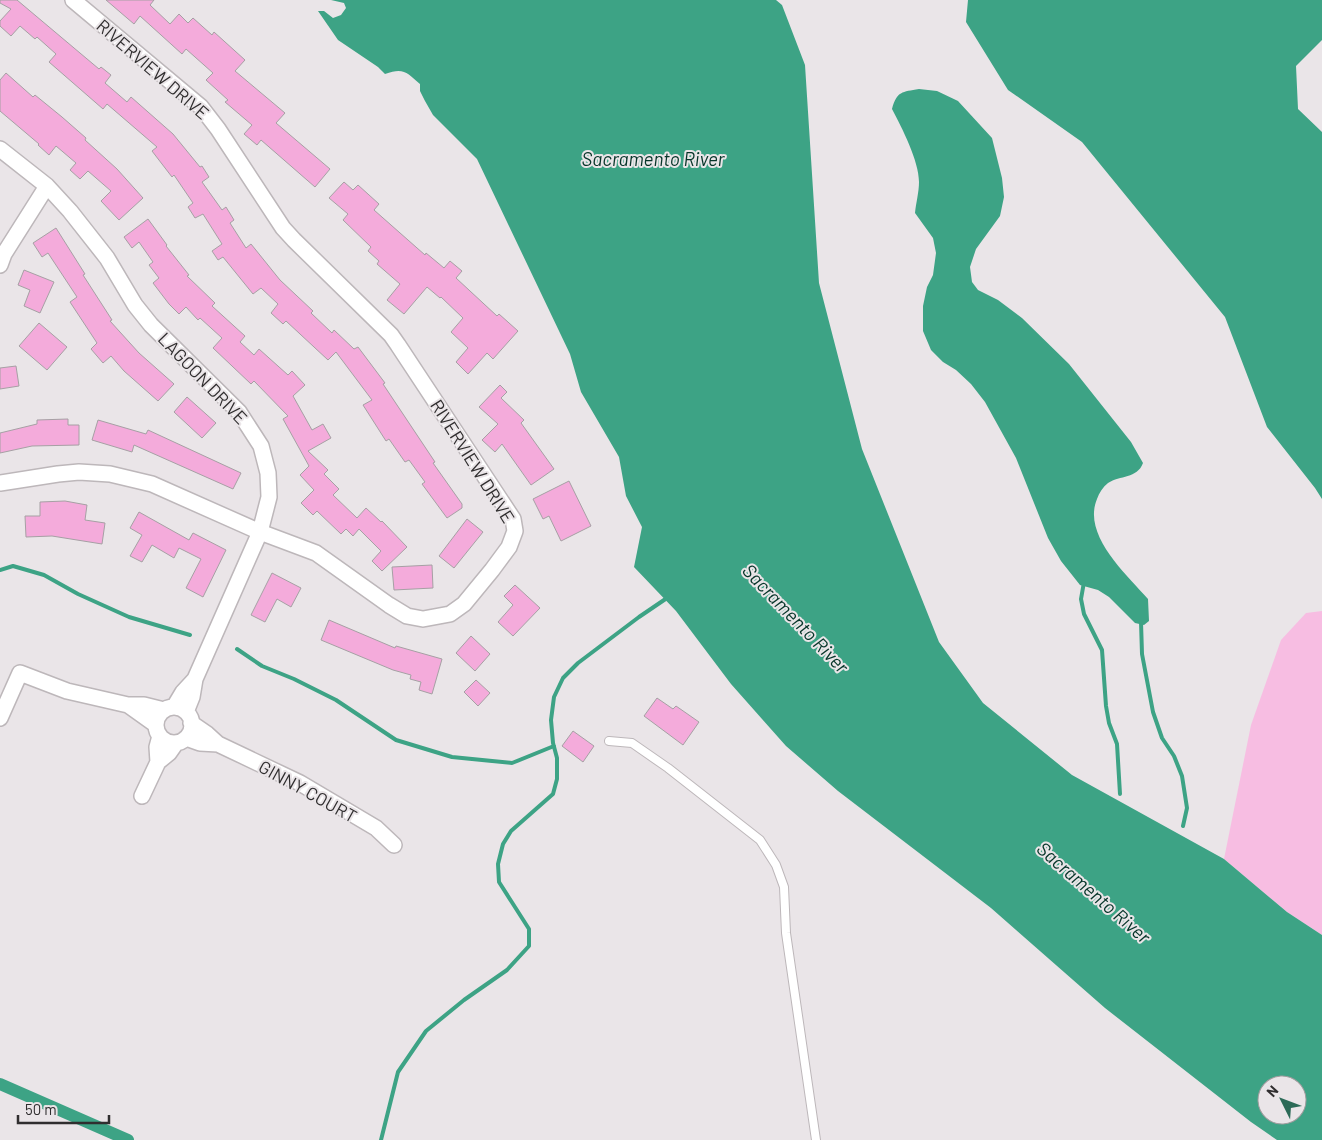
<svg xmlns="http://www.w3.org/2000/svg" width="1322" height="1140" font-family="Barlow,sans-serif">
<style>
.green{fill:#f7bde2}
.water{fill:#3da385;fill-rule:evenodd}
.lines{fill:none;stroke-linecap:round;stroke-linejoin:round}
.stream{stroke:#3da385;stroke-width:4}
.canal{stroke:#3da385;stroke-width:12}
.building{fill:#f4abdb;stroke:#a6a0a4}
.service-casing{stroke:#bdb7ba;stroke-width:10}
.minor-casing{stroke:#bdb7ba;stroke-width:18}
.service{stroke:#fff;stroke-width:8}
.minor{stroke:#fff;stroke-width:15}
.labels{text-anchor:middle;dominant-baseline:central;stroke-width:4;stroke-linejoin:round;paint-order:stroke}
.street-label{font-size:18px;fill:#302e2f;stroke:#eae5e8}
.water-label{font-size:19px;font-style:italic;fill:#063529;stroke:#eae5e8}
</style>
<rect width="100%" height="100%" fill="#eae5e8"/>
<path class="green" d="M1322 611V935L1287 912 1224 859 1251 725 1281 640 1306 613Z"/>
<path class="water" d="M331 0H776L782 5 805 65 819 283 862 449 939 642 983 703 1072 775 1224 859 1287 912 1322 935V1140H1277L1251 1122 1105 1008 991 908 838 791 786 746 731 684 676 611 634 567 642 527 626 496 619 457 581 392 570 354 477 159 433 115 425 101 420 91V84C407 73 404 67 385 74L378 67 338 40 318 11H324L333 18 341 15 346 8 344 3ZM1267 1085H1297V1115H1267Z
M968 0H1322V40L1296 66 1298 109 1322 132V499L1315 488 1267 427 1225 317 1082 142 1008 90 966 22Z
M919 89 937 91 958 101 992 138 1002 178 1004 197 1000 216 976 249 970 267 972 282 978 290 998 300 1022 318 1069 364 1131 442 1143 463C1137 479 1120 475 1108 483 1103 487 1099 493 1097 499 1082 535 1126 574 1148 599L1149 621 1144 625 1135 623 1109 597 1098 590 1080 585 1061 561 1048 538 1016 458 985 402 971 384 956 370 943 362 931 350 923 331V306L927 287 933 275 936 253 933 238 915 213C916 203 919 192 919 182 919 161 902 128 892 109 897 91 902 92 919 89Z"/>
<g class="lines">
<path class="stream" d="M0 570 13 566 44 575 78 594 129 617 190 635
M1084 582 1081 599 1084 614 1102 650 1106 706 1109 723 1117 744 1120 794
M1141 622 1142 654 1153 712 1162 738 1174 756 1182 776 1187 808 1183 826
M237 649 262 666 294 679 336 700 396 740 452 757 512 763 554 746
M381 1140 398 1072 426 1031 464 1000 507 970 529 946V929L499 882 498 864 503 844 511 831 553 794 557 779V758L553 743 551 720 554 697 563 678 578 663 639 617 667 598"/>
<path class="canal" d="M0 1084 128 1140"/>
</g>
<path class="building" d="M0 0H17L99 69 101 67 111 75 105 83 127 102 131 97 173 134 200 167 202 166 209 177 202 182 222 210 226 207 234 220 230 223 246 248 251 244 280 280 313 311 311 313 332 333 334 330 354 349 358 347 385 383 383 384 435 462 433 463 462 504V508L447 518 422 484 425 482 409 460 405 462 389 439 386 441 363 405 372 400 336 352 328 360 286 321 283 324 271 313 278 304 261 288 253 294 223 257 218 260 212 251 222 244 203 214 195 218 188 207 193 203 174 175 172 177 152 151 157 147 107 104 103 109 49 62 56 54 37 37 35 39 20 26 11 36 0 26V21L11 9 0 3Z
M106 0H154L150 5 170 24 179 14 188 23 193 18 212 35 214 32 245 60 235 71 285 113 276 123 330 169 315 187 261 140 257 145 244 134 252 125 225 102 228 100 206 80 213 73 186 49 182 54 140 16 134 24Z
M6 73 33 97 35 95 62 117 86 138 85 140 117 169 143 198 119 220 101 201 111 191 88 171 80 179 70 170 76 163 56 146 49 155 38 145 39 144 0 111V80Z
M344 182 353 190 358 185 379 204 374 210 425 255 426 253 444 268 450 261 462 271 456 278 497 316 499 314 518 331 493 359 487 353 468 374 456 362 468 348 451 332 463 318 441 297 440 298 427 287 404 314 387 300 400 284 377 264 379 261 368 251 371 247 343 220 348 214 329 198Z
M148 219 167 245 166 246 189 275 187 276 215 303 212 306 245 336 240 342 254 355 259 349 288 375 292 371 305 385 293 396 312 430 323 424 331 438 308 451 328 470 324 474 339 489 333 495 357 518 366 508 381 522 382 521 407 547 382 571 372 561 381 551 359 529 353 536 346 529 341 534 317 511 313 515 301 503 314 490 300 475 309 466 283 419 288 416 254 381 251 384 213 348 222 338 200 318 198 320 186 307 179 314 169 304 153 283 159 278 149 265 153 262 139 242 132 248 124 237Z
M56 228 85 274 83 275 112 320 110 321 139 353 174 384 158 401 124 371 111 356 103 363 91 349 97 343 70 302 77 297 48 253 42 257 33 243Z
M24 270 54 282 40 313 24 306 30 290 18 285Z
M39 323 67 347 47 370 19 346Z
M16 366 19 386 0 389V368Z
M500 385 507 392 501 398 524 420 521 423 554 469 531 485 502 444 495 452 482 440 498 424 479 407Z
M187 397 216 423 202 438 174 412Z
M68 419V425H79V445L32 446 0 453V433L37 424V420Z
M98 420 146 434 148 430 241 473 233 489 134 445 132 452 92 440Z
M569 481 591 526 561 541 549 516 543 519 533 499Z
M65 501 87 505 85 520 105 523 102 544 52 536 26 537 25 516H40V502Z
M139 512 189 540 193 533 226 550 203 597 186 588 201 559 179 548 174 558 152 545 142 562 130 556 142 535 130 528Z
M467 519 483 532 454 568 439 556Z
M432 565 433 588 394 590 392 567Z
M272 573 301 588 291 607 277 599 265 622 251 615Z
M515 585 540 608 513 636 498 622 513 605 504 596Z
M329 620 395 648 396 646 442 659 432 694 419 690 421 682 410 679 411 675 393 670 321 640Z
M471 636 490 654 475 671 456 653Z
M476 680 490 693 478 706 464 692Z
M657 698 673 709 676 706 699 722 683 745 644 716Z
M573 731 594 746 583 762 562 746Z"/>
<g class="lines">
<g class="service-casing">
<path id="service" d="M609 741 632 743 668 768 760 840 776 865 784 887 786 933 816 1140"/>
</g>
<g class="minor-casing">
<path id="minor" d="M0 149 47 186 70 211 107 258 135 305 151 325 239 412 261 446 268 473 269 497 260 532 195 679
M0 265 4 254 47 186
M0 483 58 474 79 472 110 474 152 484 260 532 316 553 389 605 407 616 423 619 450 614 464 604 492 570 509 547 515 531 513 519 398 345 391 335 294 240 283 228 218 129 201 107 73 0
M174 707 183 692 195 679 192 697 186 712
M156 725a18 18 0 1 1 36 0a18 18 0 1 1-36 0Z
M0 718 20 673 67 691 128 705
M156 725 128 705H144L164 710
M160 736 157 747 158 762 169 753 176 743
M186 738 200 743 218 744 207 734 191 723
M218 744 300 783 376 828 394 845
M142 796 158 762"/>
</g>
<use href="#service" class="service"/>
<use href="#minor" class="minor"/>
</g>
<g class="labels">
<g class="street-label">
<text transform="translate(153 69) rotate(41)">RIVERVIEW DRIVE</text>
<text transform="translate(203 378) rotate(46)">LAGOON DRIVE</text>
<text transform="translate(473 461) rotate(58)">RIVERVIEW DRIVE</text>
<text transform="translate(308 791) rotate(29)">GINNY COURT</text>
</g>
<g class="water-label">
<text x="653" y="158">Sacramento River</text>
<text transform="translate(796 618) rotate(46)">Sacramento River</text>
<text transform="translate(1094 892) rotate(41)">Sacramento River</text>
</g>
</g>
<g transform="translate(1282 1100) rotate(312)"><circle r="24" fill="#eae5e8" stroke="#a09c9e"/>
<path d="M0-4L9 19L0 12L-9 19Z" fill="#2c6a57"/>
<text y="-8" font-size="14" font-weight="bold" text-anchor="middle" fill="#302e2f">N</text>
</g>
<path d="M18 1115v8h91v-8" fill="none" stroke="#302e2f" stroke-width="2.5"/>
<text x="25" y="1115" font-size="15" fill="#302e2f" stroke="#eae5e8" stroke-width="4" paint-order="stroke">50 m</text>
</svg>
